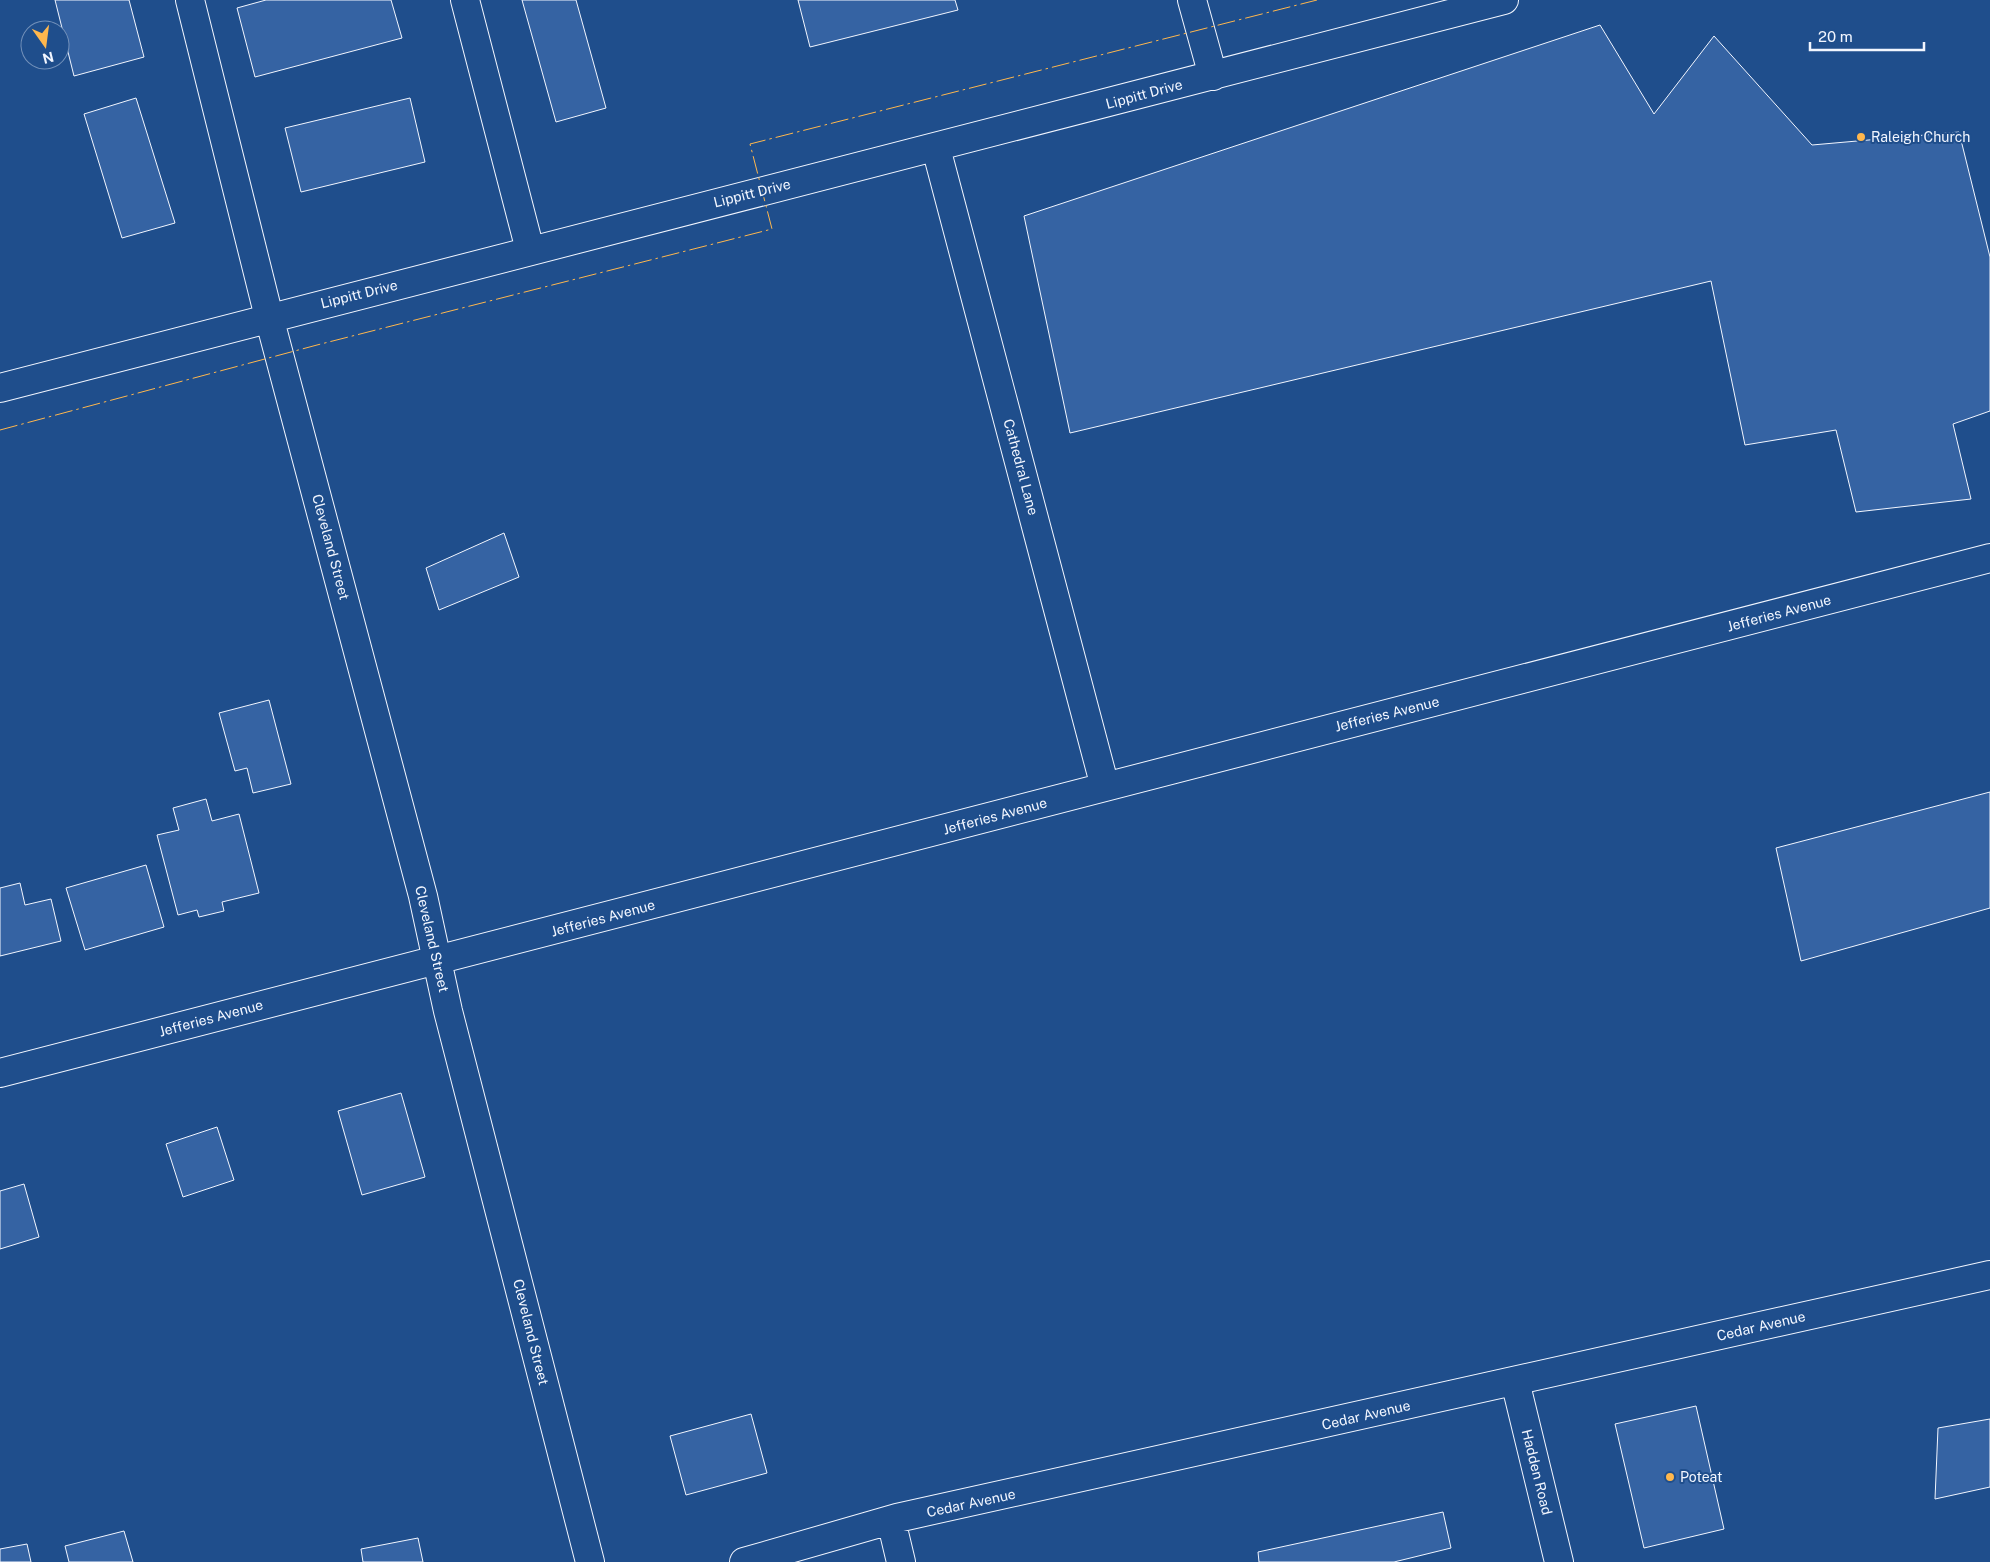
<svg xmlns="http://www.w3.org/2000/svg" width="1990" height="1562" font-family="'Public Sans',sans-serif">
<style>
.building{fill:#3563a3;stroke:#f2f6ff}
.lines{fill:none;stroke-linecap:round;stroke-linejoin:round}
.minor-casing{stroke:#f2f6ff;stroke-width:30}
.minor{stroke:#1f4e8c;stroke-width:28}
.power{stroke:#ffb74d;stroke-width:1;stroke-dasharray:18 4 2.5 4;stroke-linecap:butt}
.poi-dot{fill:#ffb74d;stroke:#1f4e8c;stroke-width:2}
.labels{text-anchor:middle;dominant-baseline:central;stroke-width:4;stroke-linejoin:round;paint-order:stroke}
.street-label{font-size:14px;fill:#f2f6ff;stroke:#1f4e8c}
.poi-label{font-size:14px;fill:#f2f6ff;stroke:#1f4e8c;text-anchor:start}
</style>
<rect width="100%" height="100%" fill="#1f4e8c"/>
<path class="building" d="M55 0H129L144 57 74 76Z
M266 0H391L402 38 255 77 237 8Z
M522 0H576L606 108 556 122Z
M798 0H955L958 10 810 47Z
M1600 25 1654 114 1714 36 1812 145 1959 132 1990 257V411L1953 424 1971 499 1856 512 1836 430 1745 445 1711 281 1070 433 1024 216Z
M136 98 175 223 122 238 84 114Z
M410 98 425 162 301 192 285 128Z
M504 533 519 577 439 610 426 568Z
M269 700 291 784 253 793 247 768 235 771 219 713Z
M1990 792V908L1801 961 1776 848Z
M206 799 212 821 239 814 259 893 222 902 224 911 199 917 197 910 178 915 157 835 179 830 173 808Z
M146 865 164 927 85 950 66 888Z
M20 883 25 905 51 899 61 941 0 956V888Z
M401 1093 425 1177 362 1195 338 1111Z
M217 1127 234 1180 183 1197 166 1144Z
M24 1184 39 1237 0 1249V1191Z
M1696 1406 1724 1529 1644 1548 1615 1424Z
M751 1414 767 1473 686 1495 670 1436Z
M1990 1419V1487L1935 1499 1938 1428Z
M1443 1512 1451 1548 1394 1562H1259L1258 1552Z
M124 1531 133 1562H69L65 1546Z
M418 1538 423 1562H363L361 1549Z
M27 1544 31 1562H0V1549Z"/>
<g class="lines">
<g class="minor-casing">
<path id="minor" d="M190 0 269 317 423 896 448 1011 590 1562
M465 0 530 250
M1192 0 1213 76
M936 148 1105 787
M0 388 1504 0
M0 1073 1990 558
M1515 1381 1559 1562
M891 1520 901 1562
M744 1562 897 1518 1990 1275"/>
</g>
<use href="#minor" class="minor"/>
<path class="power" d="M0 430 317 345 772 229 750 144 1317 0"/>
</g>
<g class="poi-dot">
<circle cx="1861" cy="137" r="5"/>
<circle cx="1670" cy="1477" r="5"/>
</g>
<g class="labels">
<g class="street-label">
<text transform="translate(1144 94) rotate(-15)">Lippitt Drive</text>
<text transform="translate(752 193) rotate(-14)">Lippitt Drive</text>
<text transform="translate(359 294) rotate(-14)">Lippitt Drive</text>
<text transform="translate(1021 467) rotate(75)">Cathedral Lane</text>
<text transform="translate(331 547) rotate(75)">Cleveland Street</text>
<text transform="translate(1779 613) rotate(-15)">Jefferies Avenue</text>
<text transform="translate(1387 714) rotate(-14)">Jefferies Avenue</text>
<text transform="translate(995 816) rotate(-15)">Jefferies Avenue</text>
<text transform="translate(603 918) rotate(-15)">Jefferies Avenue</text>
<text transform="translate(432 939) rotate(77)">Cleveland Street</text>
<text transform="translate(211 1018) rotate(-15)">Jefferies Avenue</text>
<text transform="translate(1761 1326) rotate(-13)">Cedar Avenue</text>
<text transform="translate(531 1332) rotate(76)">Cleveland Street</text>
<text transform="translate(1366 1415) rotate(-13)">Cedar Avenue</text>
<text transform="translate(1537 1472) rotate(76)">Hadden Road</text>
<text transform="translate(971 1503) rotate(-12)">Cedar Avenue</text>
</g>
<g class="poi-label">
<text x="1871" y="137">Raleigh Church</text>
<text x="1680" y="1477">Poteat</text>
</g>
</g>
<g transform="translate(45 45) rotate(166)"><circle r="24" fill="#1f4e8c" stroke="#7391ba"/>
<path d="M0-4L9 19L0 12L-9 19Z" fill="#ffb74d"/>
<text y="-8" font-size="14" font-weight="bold" text-anchor="middle" fill="#f2f6ff">N</text>
</g>
<path d="M1810 42v8h114v-8" fill="none" stroke="#f2f6ff" stroke-width="2.5"/>
<text x="1818" y="42" font-size="15" fill="#f2f6ff" stroke="#1f4e8c" stroke-width="4" paint-order="stroke">20 m</text>
</svg>
